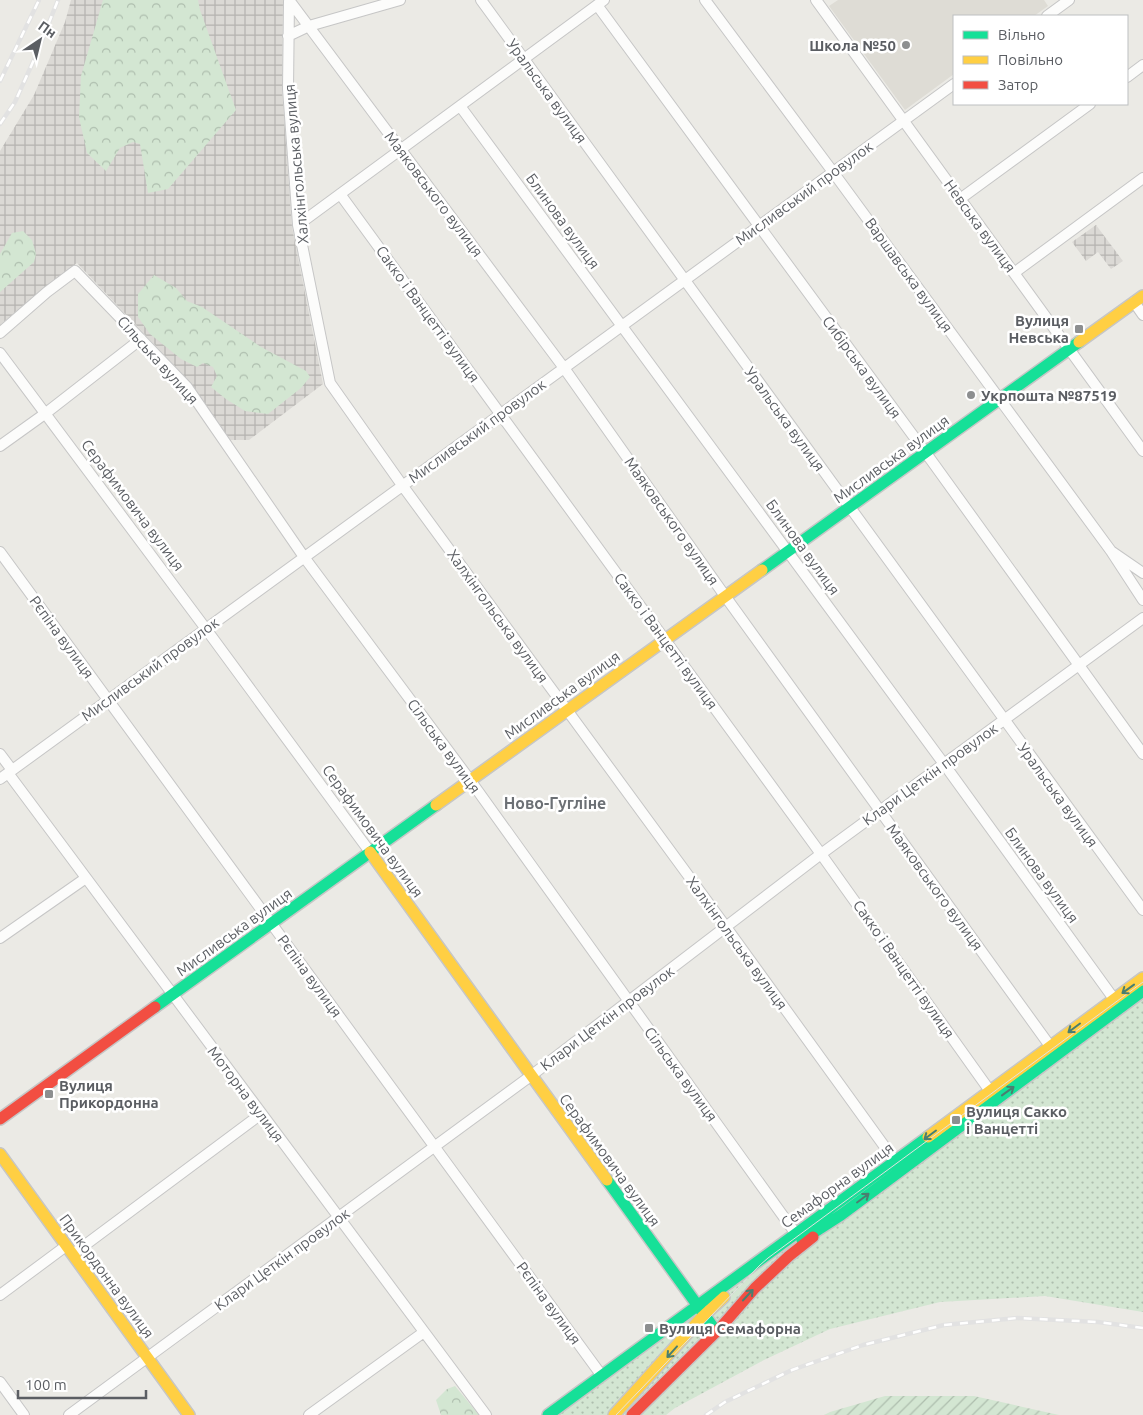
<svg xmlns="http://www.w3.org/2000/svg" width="1143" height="1415" font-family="Ubuntu,sans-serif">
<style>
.industrial{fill:url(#industrial-grid)}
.education{fill:#dedcd5}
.grass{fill:url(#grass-dots)}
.forest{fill:url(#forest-crowns)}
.garden{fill:url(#garden-furrows)}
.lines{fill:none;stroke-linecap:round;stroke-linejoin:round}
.street-casing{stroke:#c6c6c6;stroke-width:12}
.fast-casing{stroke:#c6c6c6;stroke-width:14}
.slow-casing{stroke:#c6c6c6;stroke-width:14}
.jam-casing{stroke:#c6c6c6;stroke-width:14}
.street{stroke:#fcfcfb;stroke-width:10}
.fast{stroke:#16e098;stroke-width:11}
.slow{stroke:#ffcf43;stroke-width:11}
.jam{stroke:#f24e42;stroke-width:11}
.tram{stroke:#e2e2e2;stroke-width:1}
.rail-casing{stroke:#e2e2e2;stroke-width:4.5}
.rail{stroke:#fff;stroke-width:2.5;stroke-dasharray:8;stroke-linecap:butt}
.oneway{stroke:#4a7e70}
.poi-dot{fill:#8d8f90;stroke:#fff;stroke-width:2}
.labels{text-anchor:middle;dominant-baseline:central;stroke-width:5;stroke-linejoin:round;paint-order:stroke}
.poi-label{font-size:15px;font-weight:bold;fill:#5b5e63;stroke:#fff;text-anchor:start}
.street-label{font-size:15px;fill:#5b5e63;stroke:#fff}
.neighbourhood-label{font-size:16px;font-weight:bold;fill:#6c7075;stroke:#fff}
</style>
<defs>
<pattern id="industrial-grid" width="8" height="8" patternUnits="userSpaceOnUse" patternTransform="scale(1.25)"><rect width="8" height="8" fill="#dbd9d5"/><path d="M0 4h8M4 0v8" fill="none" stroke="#b5b3b0"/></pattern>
<pattern id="grass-dots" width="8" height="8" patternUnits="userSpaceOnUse" patternTransform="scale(1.25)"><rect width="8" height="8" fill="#d3e6d2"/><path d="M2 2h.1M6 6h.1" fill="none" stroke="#aebeae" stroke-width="1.8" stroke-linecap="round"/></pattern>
<pattern id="forest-crowns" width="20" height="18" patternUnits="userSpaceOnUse" patternTransform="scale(1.25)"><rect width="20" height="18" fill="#d3e6d2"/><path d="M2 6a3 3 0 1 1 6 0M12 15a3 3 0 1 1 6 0" fill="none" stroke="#aebeae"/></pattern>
<pattern id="garden-furrows" width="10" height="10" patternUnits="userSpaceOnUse" patternTransform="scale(1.25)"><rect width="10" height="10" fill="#d3e6d2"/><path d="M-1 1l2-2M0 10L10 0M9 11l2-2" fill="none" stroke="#aebeae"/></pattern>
</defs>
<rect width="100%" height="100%" fill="#ebeae5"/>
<path class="industrial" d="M71 0H283L282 89 292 227 323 384 249 440H230L191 383 77 263 44 288 0 325V151L34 95 65 22Z
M1096 225 1123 261 1111 269 1098 252 1086 261 1072 242Z"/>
<path class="education" d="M838 0H1044L1048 6 1034 16H954V74L905 110 829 6Z"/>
<path class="grass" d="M1143 973V1312L1045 1296 940 1302 830 1329 764 1360 675 1408 666 1415H548Z"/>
<path class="forest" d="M103 0H198L200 10 236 110 168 189 148 193 140 144 133 142 120 148 106 171 87 153 79 117 81 76Z
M23 231 32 240 36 254 34 262 0 292V254L12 233Z
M154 275 176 288 187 301 202 307 261 347 306 371 310 377 301 388 268 414 245 411 226 399 211 387 217 376 213 367 203 363 197 367 181 359 150 334 138 317V294Z
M455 1386 479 1415H441L436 1400 447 1389Z"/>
<path class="garden" d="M885 1396H974L1059 1415H824L830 1412Z"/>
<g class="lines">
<g class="street-casing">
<path id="street" d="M289 0 288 89 298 225 330 383 402 485 726 927 895 1161
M289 0 564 368 725 596 1050 1046
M481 0 1143 910
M705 0 833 172 1111 551
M816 0 1143 451
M597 5 931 460 1143 754
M1047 16 1069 0
M288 36 309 26 400 0
M1127 77 1143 65
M460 106 944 764 1114 999
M340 194 821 854 990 1091
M960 199 1090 104
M298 225 604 0
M1014 273 1143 178
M1134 302 1143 315
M0 333 47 292 75 271 187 387 304 557 470 780 796 1234
M0 353 206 629 370 852
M0 446 46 413 141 339
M0 552 602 1376
M1143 573 1111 551 1143 600
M0 754 12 770
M8 773 486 1415
M0 779 954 84
M0 938 86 878
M73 1254 261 1114
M0 1295 66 1246
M0 1382 24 1415
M69 1415 532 1075 821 854 1143 618
M309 1415 424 1332"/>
</g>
<g class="fast-casing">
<path id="fast" d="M762 570 1079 342
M155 1007 436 805
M607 1180 716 1331
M802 1240 841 1215 1143 991
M548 1415 928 1137"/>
</g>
<g class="slow-casing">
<path id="slow" d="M1079 342 1143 296
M436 805 762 570
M370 852 607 1180
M928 1137 1143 978
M0 1154 189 1415
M614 1415 703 1316 724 1297"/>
</g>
<g class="jam-casing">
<path id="jam" d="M0 1119 155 1007
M632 1415 721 1327 755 1288 789 1256 813 1237"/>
</g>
<use href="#street" class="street"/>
<use href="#fast" class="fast"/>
<use href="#slow" class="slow"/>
<use href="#jam" class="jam"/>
<path class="tram" d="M616 1415 760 1265 768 1258 1143 982"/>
<g class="rail-casing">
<path id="rail" d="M0 81 39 0
M0 124 15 102 37 53 58 0
M706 1415 725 1402 792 1370 863 1345 944 1325 1017 1318 1098 1322 1143 1328"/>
</g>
<use href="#rail" class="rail"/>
</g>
<defs><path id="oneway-shaft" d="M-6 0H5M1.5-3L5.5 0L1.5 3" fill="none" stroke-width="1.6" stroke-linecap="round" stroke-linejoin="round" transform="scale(1.25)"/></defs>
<g class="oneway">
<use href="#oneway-shaft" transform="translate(1128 989) rotate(144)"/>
<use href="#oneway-shaft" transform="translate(1074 1028) rotate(143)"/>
<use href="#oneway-shaft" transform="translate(1008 1091) rotate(-36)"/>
<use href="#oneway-shaft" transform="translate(930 1135) rotate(143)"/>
<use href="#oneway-shaft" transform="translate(863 1198) rotate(-37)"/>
<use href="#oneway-shaft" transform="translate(748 1295) rotate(-47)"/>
<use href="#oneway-shaft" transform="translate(672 1352) rotate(132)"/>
</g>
<g class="poi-dot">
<circle cx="906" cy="45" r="5"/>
<rect x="1074" y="324" width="10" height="10" rx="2.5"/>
<circle cx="971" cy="395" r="5"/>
<rect x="44" y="1089" width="10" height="10" rx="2.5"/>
<rect x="951" y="1115" width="10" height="10" rx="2.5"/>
<rect x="644" y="1323" width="10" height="10" rx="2.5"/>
</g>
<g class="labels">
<g class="poi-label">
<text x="896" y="45" text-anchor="end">Школа №50</text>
<text x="1069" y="320" text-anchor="end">Вулиця<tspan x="1069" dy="17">Невська</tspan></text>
<text x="981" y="395">Укрпошта №87519</text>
<text x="59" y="1085">Вулиця<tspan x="59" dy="17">Прикордонна</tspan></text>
<text x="966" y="1111">Вулиця Сакко<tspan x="966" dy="17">і Ванцетті</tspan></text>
<text x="659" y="1328">Вулиця Семафорна</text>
</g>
<g class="street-label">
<text transform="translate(547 91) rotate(54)">Уральська вулиця</text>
<text transform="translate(296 164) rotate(-95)">Халхінгольська вулиця</text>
<text transform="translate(804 193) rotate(-36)">Мисливський провулок</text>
<text transform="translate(434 194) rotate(53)">Маяковського вулиця</text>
<text transform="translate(563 221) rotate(54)">Блинова вулиця</text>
<text transform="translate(980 226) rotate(54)">Невська вулиця</text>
<text transform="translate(909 275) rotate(54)">Варшавська вулиця</text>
<text transform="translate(428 314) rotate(54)">Сакко і Ванцетті вулиця</text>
<text transform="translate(158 360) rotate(48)">Сільська вулиця</text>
<text transform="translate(862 367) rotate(54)">Сибірська вулиця</text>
<text transform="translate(785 419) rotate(54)">Уральська вулиця</text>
<text transform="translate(477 431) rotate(-36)">Мисливський провулок</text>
<text transform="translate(891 459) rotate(-36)">Мисливська вулиця</text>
<text transform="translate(133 505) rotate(53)">Серафимовича вулиця</text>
<text transform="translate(672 521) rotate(55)">Маяковського вулиця</text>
<text transform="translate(803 547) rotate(54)">Блинова вулиця</text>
<text transform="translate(498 616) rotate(54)">Халхінгольська вулиця</text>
<text transform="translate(62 637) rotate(54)">Рєпіна вулиця</text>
<text transform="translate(666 641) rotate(54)">Сакко і Ванцетті вулиця</text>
<text transform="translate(150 669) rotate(-36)">Мисливський провулок</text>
<text transform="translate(562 695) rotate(-36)">Мисливська вулиця</text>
<text transform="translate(444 746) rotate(54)">Сільська вулиця</text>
<text transform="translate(930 774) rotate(-36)">Клари Цеткін провулок</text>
<text transform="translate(1058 795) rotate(54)">Уральська вулиця</text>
<text transform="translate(373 831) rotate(54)">Серафимовича вулиця</text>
<text transform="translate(1042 875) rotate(54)">Блинова вулиця</text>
<text transform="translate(935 887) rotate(54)">Маяковського вулиця</text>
<text transform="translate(234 932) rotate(-36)">Мисливська вулиця</text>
<text transform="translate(737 943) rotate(54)">Халхінгольська вулиця</text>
<text transform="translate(904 969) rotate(55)">Сакко і Ванцетті вулиця</text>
<text transform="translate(310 976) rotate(54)">Рєпіна вулиця</text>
<text transform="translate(607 1018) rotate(-37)">Клари Цеткін провулок</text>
<text transform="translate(681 1074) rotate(54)">Сільська вулиця</text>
<text transform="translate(246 1094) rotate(53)">Моторна вулиця</text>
<text transform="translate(610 1160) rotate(54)">Серафимовича вулиця</text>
<text transform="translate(837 1185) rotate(-36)">Семафорна вулиця</text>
<text transform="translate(282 1259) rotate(-36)">Клари Цеткін провулок</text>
<text transform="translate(107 1276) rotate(54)">Прикордонна вулиця</text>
<text transform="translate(549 1303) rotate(54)">Рєпіна вулиця</text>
</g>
<g class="neighbourhood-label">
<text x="555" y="803">Ново-Гугліне</text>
</g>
</g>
<rect x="953" y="15" width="175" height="90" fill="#ffffff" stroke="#bdbfc1"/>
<rect x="963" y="31" width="25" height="8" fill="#16e098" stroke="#bdbfc1"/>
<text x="998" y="40" font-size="15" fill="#5b5e63">Вільно</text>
<rect x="963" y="56" width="25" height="8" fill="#ffcf43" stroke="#bdbfc1"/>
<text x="998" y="65" font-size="15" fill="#5b5e63">Повільно</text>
<rect x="963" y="81" width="25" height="8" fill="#f24e42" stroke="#bdbfc1"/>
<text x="998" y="90" font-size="15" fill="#5b5e63">Затор</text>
<g transform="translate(40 40) rotate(35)" stroke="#ffffff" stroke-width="4" paint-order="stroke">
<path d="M0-4L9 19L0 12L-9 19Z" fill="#5b5e63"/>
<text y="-8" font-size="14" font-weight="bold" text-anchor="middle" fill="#5b5e63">Пн</text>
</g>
<path d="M18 1390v8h128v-8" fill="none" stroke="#5b5e63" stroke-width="2.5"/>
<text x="25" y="1390" font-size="15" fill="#5b5e63" stroke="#ffffff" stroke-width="4" paint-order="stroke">100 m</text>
</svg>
